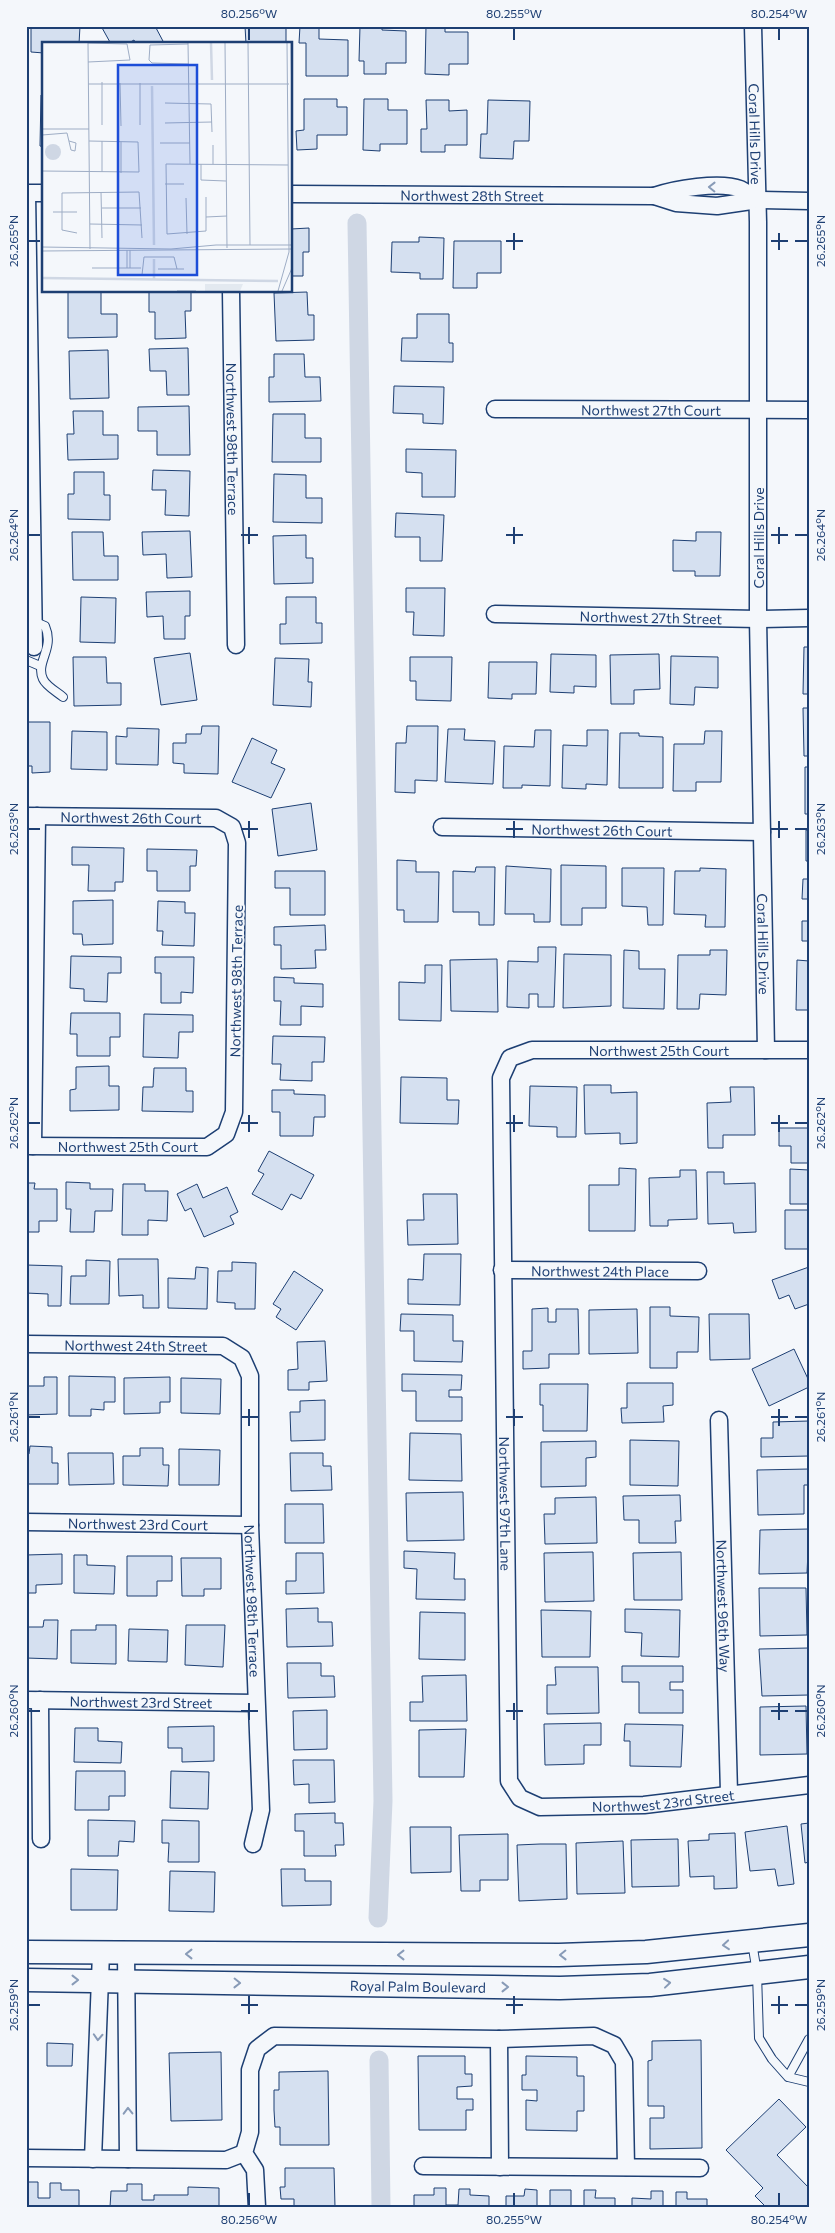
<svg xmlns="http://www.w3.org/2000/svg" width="835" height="2233" font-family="Commissioner,sans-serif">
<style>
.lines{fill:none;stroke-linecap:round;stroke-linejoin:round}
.canal{stroke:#cfd7e4;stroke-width:19}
.building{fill:#d5e0f0;stroke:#1d3f73}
.service-casing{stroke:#1d3f73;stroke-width:10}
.minor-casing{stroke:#1d3f73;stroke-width:19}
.secondary-casing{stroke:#1d3f73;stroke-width:25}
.service{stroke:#f4f7fb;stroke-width:8}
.minor{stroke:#f4f7fb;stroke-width:16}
.secondary{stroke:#f4f7fb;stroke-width:22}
.oneway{stroke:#889bb7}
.ticks{fill:none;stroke:#1d3f73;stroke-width:2}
.labels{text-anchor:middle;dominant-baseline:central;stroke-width:4;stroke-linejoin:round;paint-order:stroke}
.street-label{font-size:14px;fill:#1d3f73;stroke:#f4f7fb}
.inset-river{fill:none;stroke:#cfd7e4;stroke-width:2.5}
.inset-road{fill:none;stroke:#9eadc5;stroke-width:1}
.view{fill:#1d4ed8;fill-opacity:0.15;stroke:#1d4ed8;stroke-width:2.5}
.inset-edge{fill:none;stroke:#1d3f73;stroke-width:2.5}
.neatline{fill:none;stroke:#1d3f73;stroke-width:2}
.ticks-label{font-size:12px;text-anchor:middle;fill:#1d3f73}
</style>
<rect width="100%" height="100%" fill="#f4f7fb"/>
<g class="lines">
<path class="canal" d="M357 223 383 1801 378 1918
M379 2060 381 2207"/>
</g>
<path class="building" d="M31 26H80L79 44H44V53L31 52Z
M101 26H155L164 43 136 44 134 40 127 44H111Z
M245 26H286V43L246 44Z
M300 26H319V39L348 40V76H306V43H299Z
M360 26H382V30L406 31V63H386V74H364V61H359Z
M426 26H445V32H468V64H449V75L425 74Z
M41 95H44V147L40 146Z
M304 99H337V107H347V135H317V149L297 150 296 131 304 130Z
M364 99H388V110H407V144H380V151L363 150Z
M426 100H449V111L467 110V145H445V152H421V129H427Z
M488 100 530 101 529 141H514L513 159 480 158 481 134H487Z
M309 228V252H303V276H291V229Z
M419 237 444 238 443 279H420V273L391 272 392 242H419Z
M454 241H501V273H477V288H453Z
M68 291H101V314H117V337L68 338Z
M149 291H191V311H185L186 338 155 339V312H149Z
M307 292 308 315H314V340L276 341 274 293Z
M417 314H449V343H453V362L401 361 402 338H417Z
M188 348 189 395H167L166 371H150L149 349Z
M108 350 109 398 70 399 69 351Z
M274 354H304L305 377H320L321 401 269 402V377H274Z
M394 386 444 387 443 424 423 423V414L393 413Z
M189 406 190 455H157V431H138V407Z
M73 411H103V435H118V459L68 460 67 434H74Z
M273 414H305V438H321V462H272Z
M406 449 456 450 455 497H422V473L406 472Z
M153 470 190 471 189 516 165 515 166 490H152Z
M74 472H104V495H110V520L68 519V494H74Z
M274 474 306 475V498H322V523L273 522Z
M396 513 444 515 442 561H420V537H395Z
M190 531 192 577 167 578 166 554 143 555 142 532Z
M72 532H103L104 556H118V580H73Z
M696 532H721L720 576H695V571H673V540L696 541Z
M306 535V558H313V583L274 584 273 536Z
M406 588H445L444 636 413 635 414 612H406Z
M190 591V616H185V639H164L163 616 147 617 146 592Z
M81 597 116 598 115 643 80 642Z
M286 597H316V623H322V643L280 644V624H286Z
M804 647H809V694H803Z
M190 653 197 700 161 705 154 658Z
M551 654 596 655V687L574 686V693L550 692Z
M659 654 660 689 634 690V704H611L610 655Z
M671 656 718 657V688L695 687 694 705 670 704Z
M73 657H106L107 683H121V705L74 706Z
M410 657H452L451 701 416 700V681H410Z
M275 658 309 659 308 682H312L311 707 273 705Z
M489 662H537L536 694H512V699L488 698Z
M803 708H809V756H804Z
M27 722H50V772L32 773V766H26Z
M202 726H219L218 774 184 773V764L173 763V743H186V734H201Z
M407 726H438L437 781 415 780V793L395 792 396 743H406Z
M127 728 159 729 158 765 116 764V736L127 737Z
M448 729H465L464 740 495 741 493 784 445 782Z
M535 730H551L550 786 522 785V788H503L504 746 534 747Z
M587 730H608L607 785 586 784V789L562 788 563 745 587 746Z
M72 731 107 732V770L71 769Z
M705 731H722L721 782H696V791H673L674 744H704Z
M620 733H639V736L663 737V788H619Z
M252 738 277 750 271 763 285 769 271 798 232 782Z
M805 767H809V814H805Z
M311 803 317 850 278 856 272 809Z
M806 830H809V861H806Z
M72 847 124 848 123 882H115V891H88L89 865H72Z
M147 849 197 850 196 866H190V891H157V871H147Z
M397 860 416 861V872H439L438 922H404V910H397Z
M561 865 606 866V908H582V925H561Z
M506 866 551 869 550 922H534V914H505Z
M476 867H495L494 925H479V912H453V871L475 872Z
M622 868H664L663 925H648L647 907 622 906Z
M700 868 726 869 725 927H705L706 915 674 914 675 871H700Z
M275 871H325V915H290V888H275Z
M803 879H809V899H802Z
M113 900V944L83 945 82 934H73V901Z
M158 901 185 902V913H195L194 946 162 945 163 931H157Z
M802 921H809V941H802Z
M325 925 326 950H315L316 968 281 969V945H274V927Z
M538 947H556L554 1007H538V994H529V1008L507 1007 508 961 538 962Z
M624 950 639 951V969H665L664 1009 623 1008Z
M710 950H727L726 995 700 994 699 1009H677L678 955H710Z
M564 954 611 955V1006L563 1008Z
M71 956 121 957V973H108L107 1002 84 1001V989L70 988Z
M155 957H194L193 993 181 992V1003H161V973H155Z
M497 959 498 1012 451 1011 450 960Z
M797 960 809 961V1010H796Z
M425 965H442L441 1021 399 1020V982L425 983Z
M274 977 294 978V983L323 984V1007L301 1006V1025H280L281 1001H274Z
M71 1013H120V1037H110V1056H77V1034H70Z
M144 1014 193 1015V1032H179L178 1058 143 1057Z
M273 1036 325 1037 324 1062H312V1081L280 1080 281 1064H272Z
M109 1066V1086H119V1110L70 1111V1090L76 1089V1067Z
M154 1068H186V1091H193V1112L142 1111 143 1087H153Z
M401 1077 447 1078V1100H459L458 1124 400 1123Z
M584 1085H611V1093L637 1092V1143L620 1144V1133L585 1134Z
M530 1086 577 1087 576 1137H557V1127L529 1126Z
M730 1087H754L755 1135H723V1148H708L707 1103 731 1102Z
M272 1090H294V1094L325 1095V1117H314L313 1136H280V1112H272Z
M779 1128H809V1163H791V1146H779Z
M269 1151 314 1175 301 1199 291 1194 282 1210 252 1194 264 1174 258 1171Z
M619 1168 636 1169 635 1231H589V1185H619Z
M790 1169 809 1170V1204H790Z
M680 1170H696L697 1219 668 1220V1226H650L649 1178 680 1177Z
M707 1172H724V1184L755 1183 756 1232 734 1233 733 1223 708 1224Z
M66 1182 90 1183V1189H113L112 1211H95L94 1232H70L71 1209H66Z
M26 1183H35L34 1189H57V1221H39V1232H26Z
M123 1184H145V1191H168L167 1221 148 1220V1235H122Z
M197 1184 203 1198 227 1187 238 1212 230 1216 234 1224 204 1237 191 1208 185 1211 177 1194Z
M423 1194H457L458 1244 408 1245 407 1220H424Z
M785 1210H809V1249H785Z
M424 1254H461L460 1305 408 1304V1279L423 1280Z
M118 1259H158L159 1308H143V1295L119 1296Z
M86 1260 110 1261 109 1304H70L71 1276H86Z
M232 1262 256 1263 255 1309H235V1303L217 1302 218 1271H232Z
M26 1265 62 1266 61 1306H48V1294L26 1293Z
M196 1267 208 1268 207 1309 168 1308V1278L195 1279Z
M809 1267V1304L795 1309 789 1295 779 1299 772 1280Z
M294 1271 323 1290 296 1330 276 1317 281 1309 273 1304Z
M650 1307H670V1316L699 1317 698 1352H677V1368H650Z
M548 1308V1322H556V1309H578L579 1354H549V1368L523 1369V1351H532V1309Z
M637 1309 638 1353 589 1354V1310Z
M401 1314 453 1315V1341H463L462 1362 414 1361V1331H400Z
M709 1314H749L750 1359 710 1360Z
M325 1341 327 1381 309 1382V1390H288V1370L298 1369 297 1342Z
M794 1349 809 1381V1387L769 1406 752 1369Z
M402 1374 462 1375 461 1390H449V1397H462V1421H416V1391H402Z
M69 1376 115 1377V1402H104V1410L91 1409V1416H69Z
M44 1377H57V1414L26 1415V1386H44Z
M170 1377V1402H160V1413L124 1414V1378Z
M181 1378 221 1379 220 1414 181 1413Z
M627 1383H673V1405L663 1406 664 1422 622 1423 621 1408H627Z
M540 1384H588L587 1431H543V1405H540Z
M325 1400V1440L291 1441 290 1412H300V1401Z
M809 1421V1456L761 1457V1438H773V1422Z
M410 1433 461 1434 462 1481 409 1480Z
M630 1440 679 1441 678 1486 630 1485Z
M596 1441V1457L586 1458V1486L541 1487V1442Z
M30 1446 52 1447V1463H58V1484H26V1454H29Z
M140 1448H163V1465H169L168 1486 123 1485V1456H140Z
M179 1449 220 1450 219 1485H179Z
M68 1453H113L114 1484 69 1485Z
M290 1453H323V1466H331L332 1490 291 1491Z
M809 1469V1485H804V1514L758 1515 757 1470Z
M463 1492 464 1540 407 1541 406 1493Z
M680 1495 681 1521H675L676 1543H639V1520H624L623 1496Z
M596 1497 597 1543 545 1544 544 1514H555V1498Z
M285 1504H323L324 1543H285Z
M809 1529 807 1573 759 1574 760 1530Z
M404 1551 455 1553 454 1579H465V1600L416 1599 417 1569 404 1568Z
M593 1552 594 1601 545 1602 544 1553Z
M681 1552 682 1600H634L633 1553Z
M296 1553H323L324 1593 286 1594V1581H296Z
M62 1554V1584L36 1585V1593H26V1555Z
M74 1555H87V1565L115 1566 114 1594 74 1593Z
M127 1556H172V1581H157V1596H127Z
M181 1558H221V1589H204V1596H182Z
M759 1588H806L807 1635 760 1636Z
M318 1608V1622H332L333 1646 287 1647 286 1609Z
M625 1609 680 1610 679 1657 641 1656 642 1633 625 1632Z
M541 1610 591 1611 590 1657H542Z
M420 1612 465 1613V1660L419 1659Z
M44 1620H58L57 1659 26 1658V1627H43Z
M96 1625H116V1664L71 1663V1630H96Z
M186 1625H225L223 1667 185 1665Z
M129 1629 168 1630 167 1662 128 1661Z
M809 1648V1695L762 1696 759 1649Z
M287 1663H321V1676H334L335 1697 288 1698Z
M622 1666H683V1682H670V1690H683V1713H639V1682H622Z
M555 1667H598L599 1713 547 1714V1685H556Z
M466 1675 467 1721H410V1702H423L422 1676Z
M806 1706 807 1754 760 1755V1707Z
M327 1710V1749L294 1750 293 1711Z
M601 1723V1745H584V1764L545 1765 544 1724Z
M625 1724 683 1725 681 1767 630 1766V1741H624Z
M214 1726V1761L182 1762V1748H168V1727Z
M75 1728H98V1741L122 1742 121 1763 74 1762Z
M466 1729 464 1777H419V1730Z
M293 1760H334L335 1802 309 1803V1784L294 1785Z
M76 1771H125V1796H109V1810H75Z
M171 1771 209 1772 208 1809 170 1808Z
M335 1813V1823H343L344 1845H335L336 1856H304V1831H295V1814Z
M88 1820 135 1821 134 1842 119 1841 118 1856H88Z
M162 1820 199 1821V1862H168L169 1843H162Z
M809 1823V1862L805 1863 801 1824Z
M787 1826 794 1884 778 1886 775 1869 750 1871 745 1832Z
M410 1827H451V1872L411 1873Z
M735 1833 737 1888 714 1889V1876L690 1877 688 1841 709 1840V1834Z
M508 1834V1880H480V1891H461L459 1835Z
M678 1839 679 1886 632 1887 631 1840Z
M623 1841 625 1893 577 1894 576 1843Z
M540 1844H566L567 1899 519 1901 517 1845Z
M71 1869 118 1870 117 1910H71Z
M281 1869H305V1881H331V1905L282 1906Z
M170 1871 215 1872 214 1912 169 1911Z
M701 2040 702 2148 650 2149V2118H664V2106H648V2061L652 2060V2041Z
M47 2043 73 2044 72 2066H47Z
M221 2052 222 2120 171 2121 169 2053Z
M418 2056H465V2074H472V2086L457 2087V2099H473V2110H466V2130H419Z
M526 2056 577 2057V2076H584V2111H577V2131L526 2130V2100L537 2101V2090H522V2075H526Z
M328 2071 329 2145H280V2127H275L274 2110V2090H279V2072Z
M779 2099 806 2127 777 2155 809 2188V2207H766L755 2196 763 2188 726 2150Z
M285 2168H334L335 2207H294V2199H281L280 2187H285Z
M26 2182H38V2198H50V2183H61V2190H79V2207H26Z
M127 2184H142V2200H154V2195H188V2187L219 2188V2207H110L111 2191H127Z
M434 2188H446V2205H458L459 2189H470V2195L489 2196V2207H414V2195H434Z
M525 2189 537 2190V2206H550V2190H571V2206H584V2190H596L595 2198H615V2207H506V2196H524Z
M651 2191H663V2207H632V2198L651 2199Z
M676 2192H687V2199H707V2207H676Z"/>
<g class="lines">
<g class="service-casing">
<path id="service" d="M33 621 45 626C55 649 35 662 43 679 46 686 57 692 63 697
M26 660 40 666
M752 1942 757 1973 759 2038 772 2059 788 2077 809 2082
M788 2077 809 2039"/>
</g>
<g class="minor-casing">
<g id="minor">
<path id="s1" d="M753 26 758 222V619L766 1050"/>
<path d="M26 193H44"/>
<path d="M27 193 34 647"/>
<path id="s2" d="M291 194 654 196 676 203 717 206 758 200 809 201"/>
<path d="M654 196C674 189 720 181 740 189 746 192 752 196 758 200"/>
<path id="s3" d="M231 291 236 645"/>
<path id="s4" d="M495 409 809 410"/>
<path id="s5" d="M495 614 758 619 809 618"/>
<path id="s6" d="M26 816 216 818 232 827 237 843 234 1112 226 1134 207 1147 26 1146"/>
<path id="s7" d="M442 827 762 832"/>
<path id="s8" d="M809 1050H532L510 1058 501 1078 509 1781 520 1798 540 1807 644 1805 809 1785"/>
<path d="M33 1146 37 816"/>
<path id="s9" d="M502 1270 698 1271"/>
<path id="s10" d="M26 1344 223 1346 242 1358 250 1376V1525L261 1810 253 1844"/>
<path id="s11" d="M719 1420 729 1793"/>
<path id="s12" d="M26 1522 250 1525"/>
<path id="s13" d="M26 1700 256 1703"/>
<path d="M40 1700 41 1839"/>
<path d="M126 1953 128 2159"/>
<path d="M499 2039 500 2167"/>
<path d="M26 2158 226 2160 244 2153"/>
<path d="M93 2159 101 1953"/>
<path d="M423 2166 700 2168"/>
<path d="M257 2207 255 2170 244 2153 250 2132V2070L257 2049 274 2036 499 2039 594 2036 614 2045 624 2062 626 2167"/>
</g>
</g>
<g class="secondary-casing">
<g id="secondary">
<path d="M26 1952 559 1955 646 1952 809 1935"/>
<path id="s14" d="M26 1980 560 1988 650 1985 809 1967"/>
</g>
</g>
<use href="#service" class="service"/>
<use href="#minor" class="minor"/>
<use href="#secondary" class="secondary"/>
</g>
<defs><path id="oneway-chevron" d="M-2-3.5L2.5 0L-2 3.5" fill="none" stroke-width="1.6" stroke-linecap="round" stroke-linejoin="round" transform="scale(1.25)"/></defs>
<g class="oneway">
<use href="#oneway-chevron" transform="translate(712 187) rotate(-179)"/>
<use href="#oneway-chevron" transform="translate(726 1945) rotate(175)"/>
<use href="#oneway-chevron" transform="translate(189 1954) rotate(-180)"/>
<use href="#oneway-chevron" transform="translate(401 1955) rotate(-180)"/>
<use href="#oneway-chevron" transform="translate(563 1955) rotate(179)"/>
<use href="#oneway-chevron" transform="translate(75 1980)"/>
<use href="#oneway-chevron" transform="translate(237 1983) rotate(1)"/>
<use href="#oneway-chevron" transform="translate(667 1983) rotate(-6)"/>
<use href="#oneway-chevron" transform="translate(505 1987)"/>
<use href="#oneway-chevron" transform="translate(98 2037) rotate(93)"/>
<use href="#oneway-chevron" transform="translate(128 2111) rotate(-91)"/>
</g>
<path class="ticks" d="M249 28V40M514 28V40M779 28V40M514 233V250M779 233V250M28 241H40M506 241H523M771 241H788M795 241H808M249 527V544M514 527V544M779 527V544M28 535H40M241 535H258M506 535H523M771 535H788M795 535H808M249 821V838M514 821V838M779 821V838M28 829H40M241 829H258M506 829H523M771 829H788M795 829H808M249 1115V1132M514 1115V1132M779 1115V1132M28 1123H40M241 1123H258M506 1123H523M771 1123H788M795 1123H808M249 1409V1426M514 1409V1426M779 1409V1426M28 1417H40M241 1417H258M506 1417H523M771 1417H788M795 1417H808M249 1703V1720M514 1703V1720M779 1703V1720M28 1711H40M241 1711H258M506 1711H523M771 1711H788M795 1711H808M249 1996V2014M514 1996V2014M779 1996V2014M28 2005H40M241 2005H258M506 2005H523M771 2005H788M795 2005H808M249 2193V2206M514 2193V2206M779 2193V2206"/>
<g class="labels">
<g class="street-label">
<text stroke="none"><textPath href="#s1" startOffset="108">Coral Hills Drive</textPath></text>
<text stroke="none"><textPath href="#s2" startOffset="181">Northwest 28th Street</textPath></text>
<text stroke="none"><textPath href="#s4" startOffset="156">Northwest 27th Court</textPath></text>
<text stroke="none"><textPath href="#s3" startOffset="148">Northwest 98th Terrace</textPath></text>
<text transform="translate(758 538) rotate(-90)">Coral Hills Drive</text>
<text stroke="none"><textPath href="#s5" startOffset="156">Northwest 27th Street</textPath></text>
<text stroke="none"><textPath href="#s6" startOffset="105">Northwest 26th Court</textPath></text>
<text stroke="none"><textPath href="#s7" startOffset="160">Northwest 26th Court</textPath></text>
<text stroke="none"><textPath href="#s1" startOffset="918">Coral Hills Drive</textPath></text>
<text transform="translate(236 981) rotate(-89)">Northwest 98th Terrace</text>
<text x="659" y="1050">Northwest 25th Court</text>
<text x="128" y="1146">Northwest 25th Court</text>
<text stroke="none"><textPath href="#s9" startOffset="98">Northwest 24th Place</textPath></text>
<text stroke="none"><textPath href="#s10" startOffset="110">Northwest 24th Street</textPath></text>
<text stroke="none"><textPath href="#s8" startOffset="748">Northwest 97th Lane</textPath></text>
<text stroke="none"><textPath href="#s12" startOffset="112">Northwest 23rd Court</textPath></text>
<text stroke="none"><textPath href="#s10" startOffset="464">Northwest 98th Terrace</textPath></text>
<text stroke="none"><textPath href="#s11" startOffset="186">Northwest 96th Way</textPath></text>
<text stroke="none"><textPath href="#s13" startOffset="115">Northwest 23rd Street</textPath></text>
<text stroke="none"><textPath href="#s8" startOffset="1191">Northwest 23rd Street</textPath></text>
<text stroke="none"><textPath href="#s14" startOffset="392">Royal Palm Boulevard</textPath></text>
</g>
</g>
<g transform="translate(42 42)">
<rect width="250" height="250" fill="#f4f7fb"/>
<path d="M163 242H201L198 249H163Z" fill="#e3e9f0"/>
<path d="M3 110a8 8 0 1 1 16 0a8 8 0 1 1-16 0Z" fill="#cfd7e4"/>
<path class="inset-river" d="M169 1 170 38M110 44 112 203M112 217V237M0 236 236 239"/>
<path class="inset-road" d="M46 1 48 207M46 1 85 2 88 18 46 20M146 1 148 122M183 1 185 206M206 1 208 203M249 1 250 66M146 2 108 3 107 18 110 21 147 22M60 40V83M78 41 79 84M98 41V83M46 42H247M123 61 169 62 170 90M123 81 170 80M0 87H47M0 93 25 91 29 108 33 109 34 101 27 99M118 101H148M171 103V122M159 122V138L184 139M0 129 97 130 96 100 47 99M60 130V99M79 131V100M123 142H142M59 150 60 196M164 155V189L125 192 124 122 246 123M144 156 145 192M60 166H99M11 170H35M164 175 185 174M48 182 100 183M35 191 20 188V151L97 150 100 196M0 205 129 207 174 203H250M88 208V226M0 209 250 207M50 226H99M85 226V208M116 227H142M100 233 102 215H132L135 227M135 249H154M236 249 247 210 245 1M240 249 250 226"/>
<path class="view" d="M76 23H155V233H76Z"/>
<rect width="250" height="250" class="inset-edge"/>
</g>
<rect width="835" height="2233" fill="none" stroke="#f4f7fb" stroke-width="55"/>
<rect x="28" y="28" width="780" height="2178" class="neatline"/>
<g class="ticks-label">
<text x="249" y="18">80.256°W</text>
<text x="514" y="18">80.255°W</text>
<text x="779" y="18">80.254°W</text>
<text transform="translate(14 241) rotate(-90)" y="4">26.265°N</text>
<text transform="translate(821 241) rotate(-90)" y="4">26.265°N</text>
<text transform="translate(14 535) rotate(-90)" y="4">26.264°N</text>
<text transform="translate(821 535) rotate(-90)" y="4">26.264°N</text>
<text transform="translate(14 829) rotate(-90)" y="4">26.263°N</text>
<text transform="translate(821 829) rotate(-90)" y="4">26.263°N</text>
<text transform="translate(14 1123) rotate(-90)" y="4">26.262°N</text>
<text transform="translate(821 1123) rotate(-90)" y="4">26.262°N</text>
<text transform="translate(14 1417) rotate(-90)" y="4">26.261°N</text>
<text transform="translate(821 1417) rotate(-90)" y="4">26.261°N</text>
<text transform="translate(14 1711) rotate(-90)" y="4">26.260°N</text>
<text transform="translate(821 1711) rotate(-90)" y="4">26.260°N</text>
<text transform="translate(14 2005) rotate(-90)" y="4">26.259°N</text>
<text transform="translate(821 2005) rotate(-90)" y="4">26.259°N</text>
<text x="249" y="2224">80.256°W</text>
<text x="514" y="2224">80.255°W</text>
<text x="779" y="2224">80.254°W</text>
</g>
</svg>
